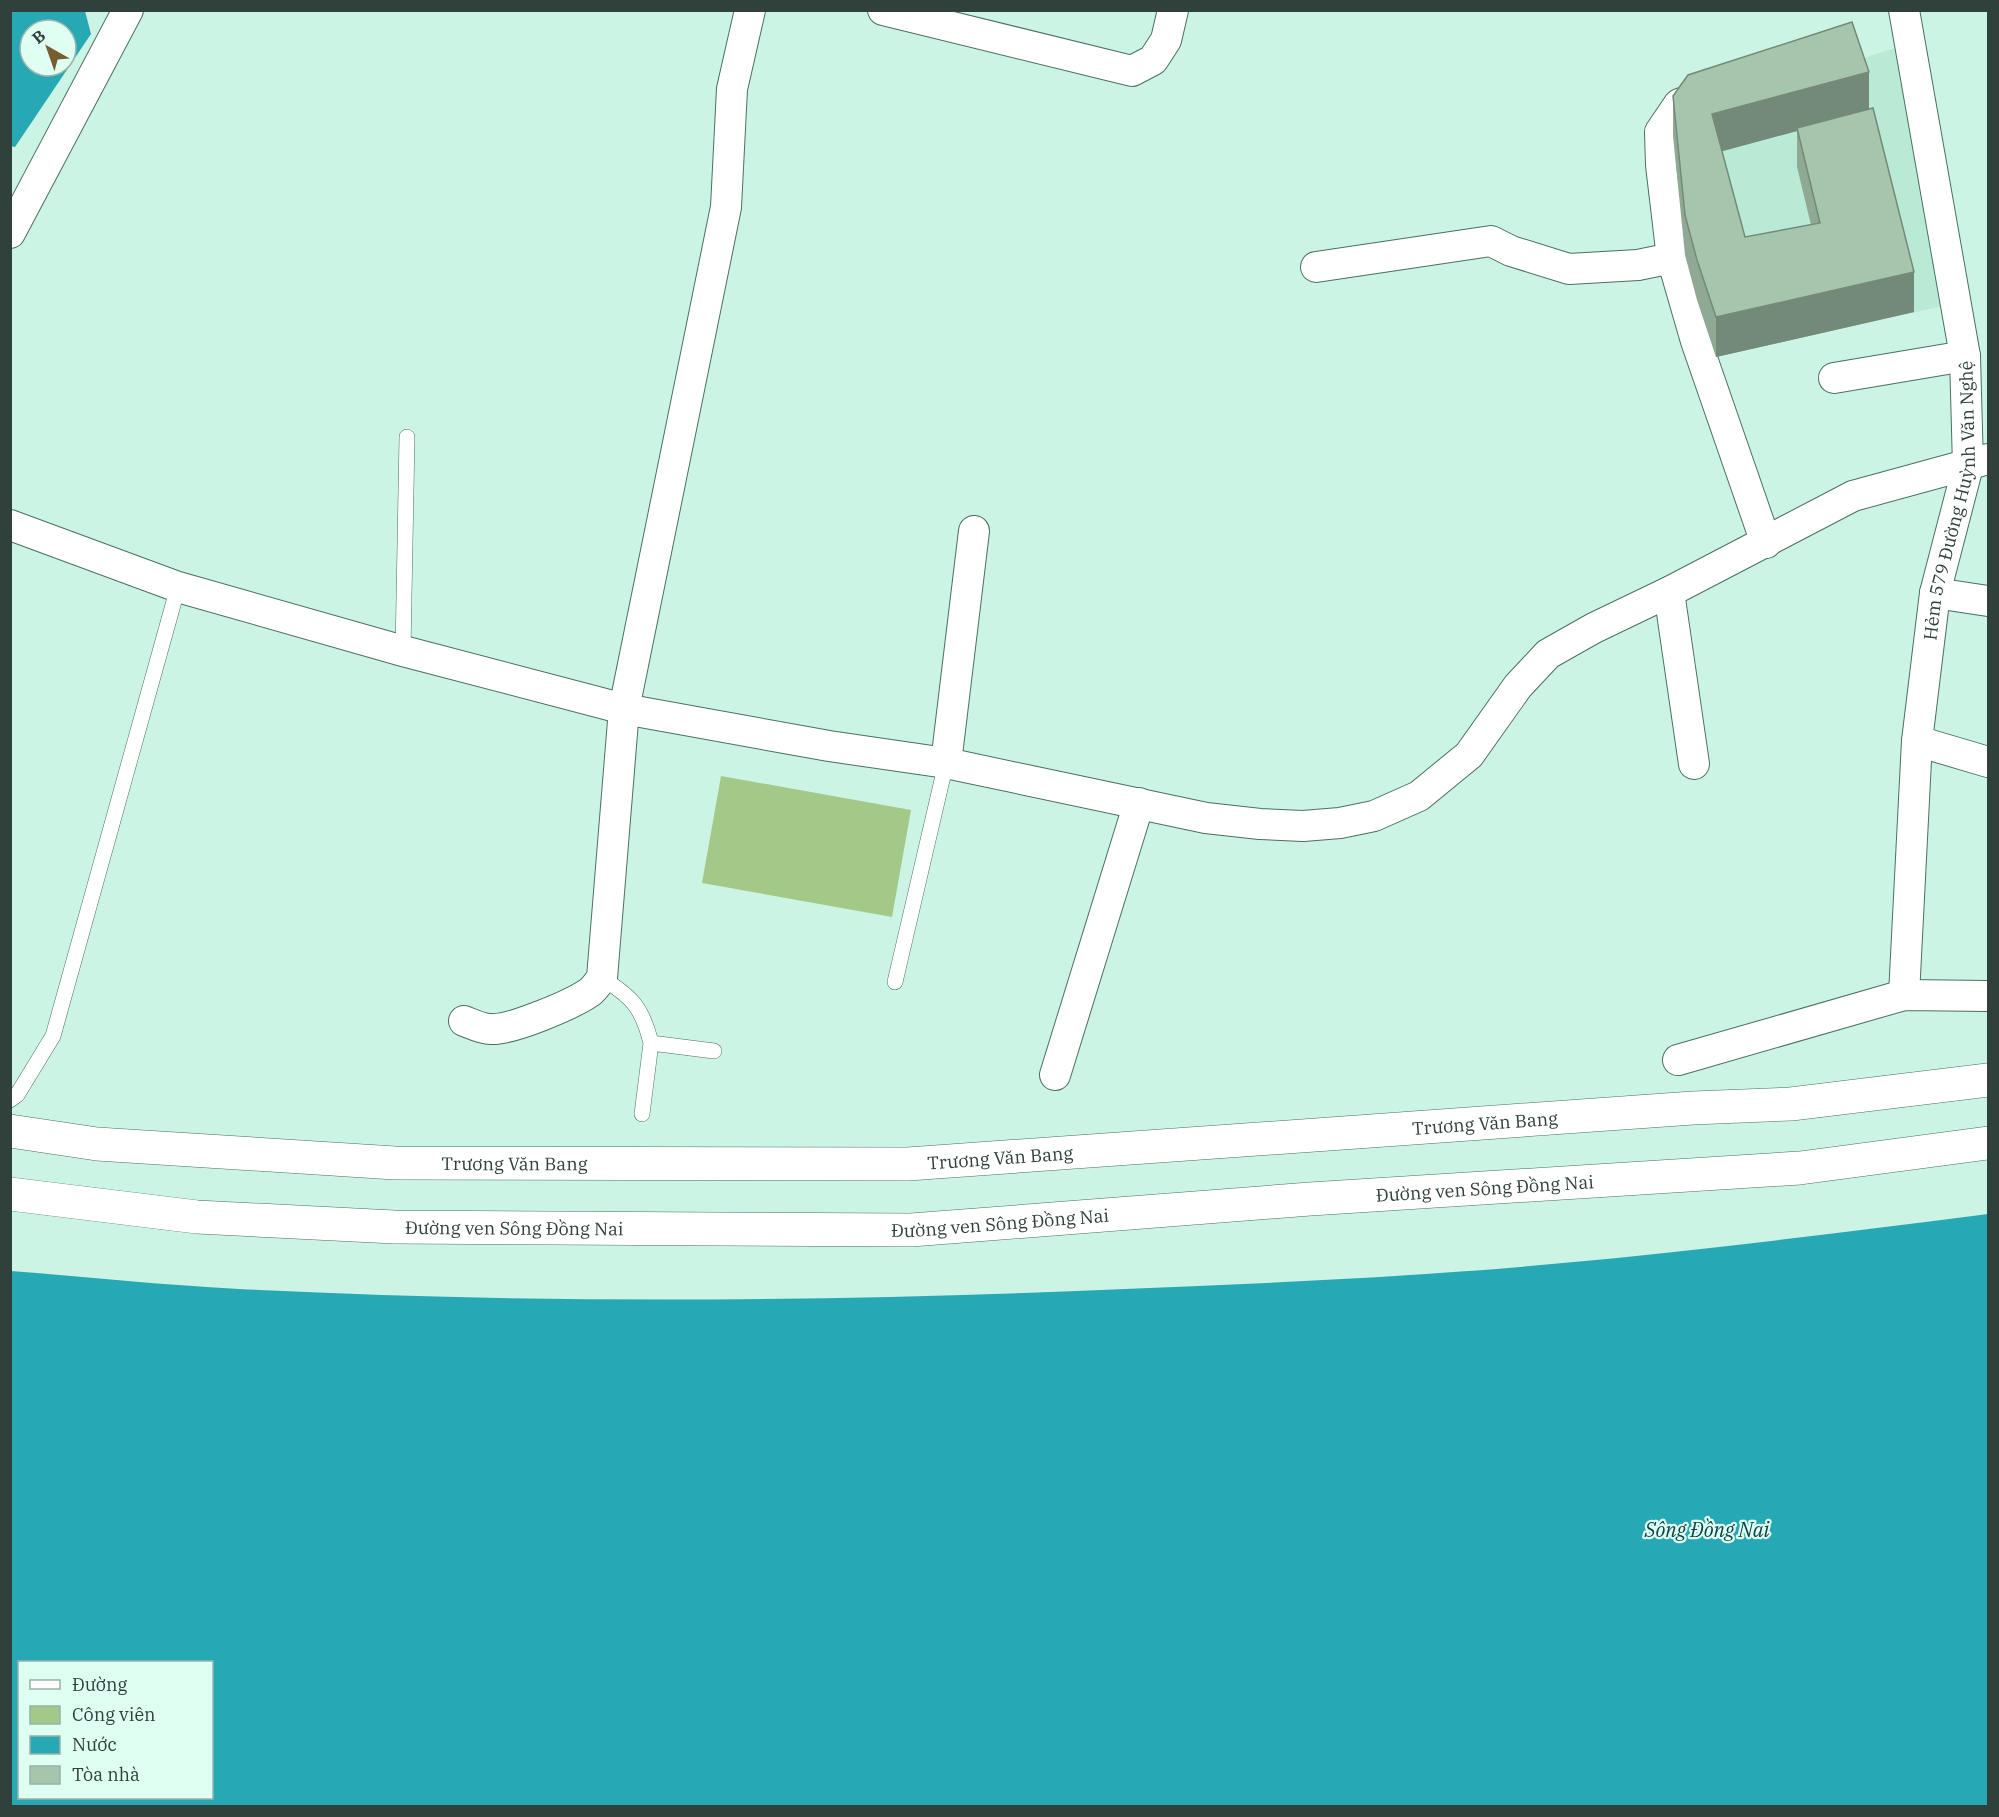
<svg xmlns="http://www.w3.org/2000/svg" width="1999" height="1817" font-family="'IBM Plex Serif',serif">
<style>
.built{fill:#b8ead6}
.green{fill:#a2c987}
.water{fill:#27a8b5;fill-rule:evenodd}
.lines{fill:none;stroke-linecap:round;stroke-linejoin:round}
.lane-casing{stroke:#4b7062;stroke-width:16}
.street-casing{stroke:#4b7062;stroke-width:32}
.secondary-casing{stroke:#4b7062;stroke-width:34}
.lane{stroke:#fff;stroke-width:15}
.street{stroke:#fff;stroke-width:30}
.secondary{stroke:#fff;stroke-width:33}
.wall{fill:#8fa995;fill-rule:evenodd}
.shaded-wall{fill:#748a79}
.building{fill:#a6c5ad;stroke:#748a79;stroke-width:1.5}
.labels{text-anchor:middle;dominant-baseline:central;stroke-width:4.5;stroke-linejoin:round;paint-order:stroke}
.street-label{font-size:18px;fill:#30403a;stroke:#defff2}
.water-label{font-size:20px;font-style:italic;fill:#0b4248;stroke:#defff2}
</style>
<rect width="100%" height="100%" fill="#cbf4e4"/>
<path class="built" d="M1904 45 1943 306 1716 357 1688 115Z"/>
<path class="green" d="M721 776 911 810 892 917 702 883Z"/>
<path class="water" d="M10 11H85L91 34 15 147 10 146ZM30 30H66V66H30Z
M1988 1214V1806H11V1271C87 1277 163 1285 239 1289 534 1304 830 1302 1125 1289 1271 1283 1417 1277 1563 1263 1705 1250 1847 1232 1988 1214ZM20 1662H212V1798H20Z"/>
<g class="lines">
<g class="lane-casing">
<path id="lane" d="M403 651 407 437
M602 978C632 997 642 1007 651 1043L642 1114
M895 982 946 763
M651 1043 714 1051
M10 1100 17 1095 53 1036 178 587"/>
</g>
<g class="street-casing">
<g id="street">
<path d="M883 10 1132 71 1153 60 1166 40 1173 10"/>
<path d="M10 233 128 10"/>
<path d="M1672 258 1661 165 1660 132 1679 104 1706 94"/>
<path d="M1316 267 1491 241 1511 251 1569 269 1638 265 1672 258 1696 341 1766 543"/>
<path d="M1834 378 1965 356"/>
<path d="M10 525 178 587 403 651 624 709 829 746 946 763 1206 818 1260 824 1303 826 1340 823 1374 816 1419 796 1469 755 1518 686 1548 654 1594 628 1669 592 1853 496 1988 459"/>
<path d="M1669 592 1694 764"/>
<path d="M1935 593 1988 601"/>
<path d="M1917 741 1988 762"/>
<path d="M946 763 974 531"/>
<path id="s1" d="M1904 995 1917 741 1935 593 1968 466 1965 356 1904 10"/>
<path d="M464 1021C472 1024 482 1029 490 1029 510 1031 573 1004 590 992 594 989 598 983 602 978L624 709 726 207 732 89 750 10"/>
<path d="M1678 1060 1904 995 1988 996"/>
<path d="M1055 1075 1139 803"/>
</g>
</g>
<g class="secondary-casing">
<g id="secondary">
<path id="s2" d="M10 1131 97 1144 395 1163 908 1164 1693 1108 1791 1104 1988 1080"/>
<path id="s3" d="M10 1194 197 1217 394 1227 911 1230 1310 1199 1800 1168 1988 1143"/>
</g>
</g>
<use href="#lane" class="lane"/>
<use href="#street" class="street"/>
<use href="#secondary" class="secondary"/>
</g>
<path class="wall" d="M1673 96 1869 109 1914 312 1716 357 1697 300 1685 255 1673 136ZM1797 131V167L1811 225 1745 237 1722 151Z"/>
<path class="shaded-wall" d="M1869 72V112L1797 128V131L1712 154V114Z
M1914 272V312L1716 357V317Z"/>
<path class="building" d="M1852 22 1869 72 1712 114 1745 237 1820 223 1797 128 1873 108 1914 272 1716 317 1697 260 1685 215 1673 96 1688 75Z"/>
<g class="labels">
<g class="street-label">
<text stroke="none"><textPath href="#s1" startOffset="498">Hẻm 579 Đường Huỳnh Văn Nghệ</textPath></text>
<text stroke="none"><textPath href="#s2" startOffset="1478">Trương Văn Bang</textPath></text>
<text stroke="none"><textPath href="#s2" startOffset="992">Trương Văn Bang</textPath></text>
<text stroke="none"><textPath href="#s2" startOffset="506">Trương Văn Bang</textPath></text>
<text stroke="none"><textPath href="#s3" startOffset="1478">Đường ven Sông Đồng Nai</textPath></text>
<text stroke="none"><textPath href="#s3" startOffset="992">Đường ven Sông Đồng Nai</textPath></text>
<text stroke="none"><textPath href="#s3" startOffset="506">Đường ven Sông Đồng Nai</textPath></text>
</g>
<g class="water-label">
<text x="1707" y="1529">Sông Đồng Nai</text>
</g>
</g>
<rect width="1999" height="1817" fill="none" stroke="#30403a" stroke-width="24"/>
<rect x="18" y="1661" width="195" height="138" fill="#defff2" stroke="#98b3a8" stroke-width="1.5"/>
<rect x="30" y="1680" width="30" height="9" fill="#ffffff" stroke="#98b3a8" stroke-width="1.5"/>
<text x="72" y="1691" font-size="18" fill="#30403a">Đường</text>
<rect x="30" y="1706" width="30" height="18" fill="#a2c987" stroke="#98b3a8" stroke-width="1.5"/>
<text x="72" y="1721" font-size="18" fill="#30403a">Công viên</text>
<rect x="30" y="1736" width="30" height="18" fill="#27a8b5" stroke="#98b3a8" stroke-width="1.5"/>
<text x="72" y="1751" font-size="18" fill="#30403a">Nước</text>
<rect x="30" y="1766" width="30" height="18" fill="#a6c5ad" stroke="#98b3a8" stroke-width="1.5"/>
<text x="72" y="1781" font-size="18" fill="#30403a">Tòa nhà</text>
<g transform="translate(48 48) rotate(320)"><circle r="28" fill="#defff2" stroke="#98b3a8" stroke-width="1.5"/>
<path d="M0-4.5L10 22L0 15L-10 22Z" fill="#785d30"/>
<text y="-9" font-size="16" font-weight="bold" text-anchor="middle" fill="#30403a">B</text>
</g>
</svg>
